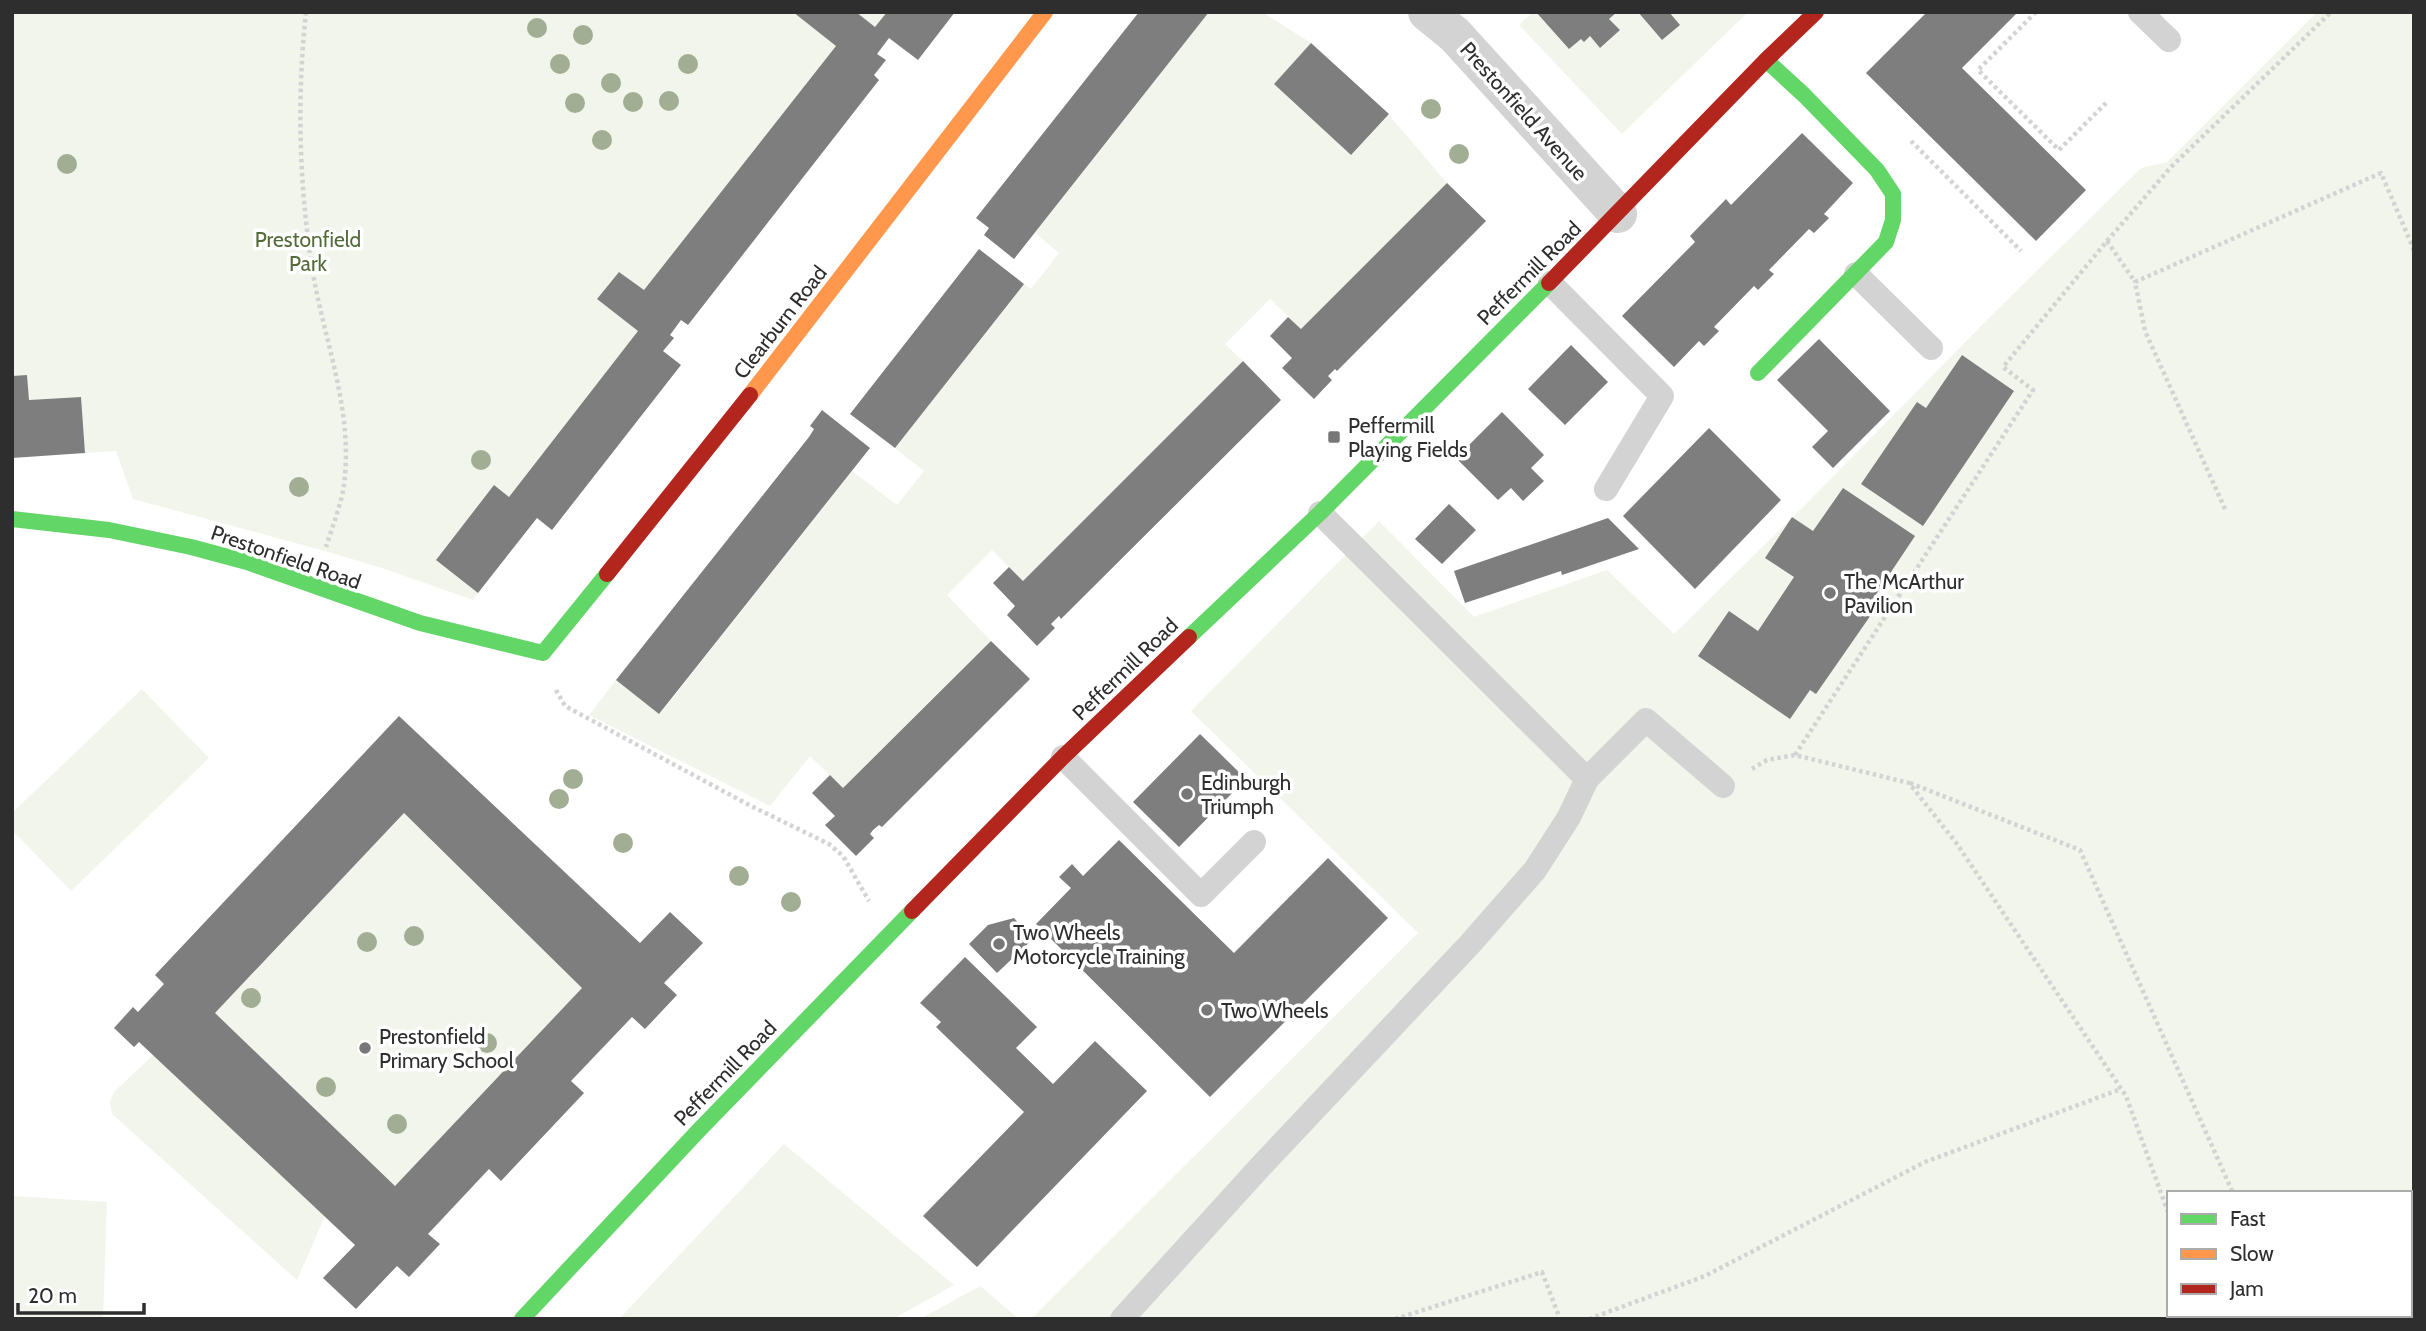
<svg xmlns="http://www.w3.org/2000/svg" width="2426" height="1331" font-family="Cabin,sans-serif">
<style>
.green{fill:#f1f5ec;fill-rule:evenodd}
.building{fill:#7e7e7e;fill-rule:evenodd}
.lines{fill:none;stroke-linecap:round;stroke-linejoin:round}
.path{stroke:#d3d3d3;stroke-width:4.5;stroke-dasharray:3.5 3.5;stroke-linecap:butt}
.lane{stroke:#d3d3d3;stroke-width:24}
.street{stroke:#d3d3d3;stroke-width:38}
.fast{stroke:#63d668;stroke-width:16}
.slow{stroke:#ff974d;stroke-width:16}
.jam{stroke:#b3261e;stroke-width:16}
.tree{fill:#a2ae93}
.poi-dot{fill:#777;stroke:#fff;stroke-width:2.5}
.labels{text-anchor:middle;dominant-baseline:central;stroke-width:7;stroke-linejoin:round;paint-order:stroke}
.street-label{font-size:21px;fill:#2e2e2e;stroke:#fff}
.park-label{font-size:21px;fill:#566b3a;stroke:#fff}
.poi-label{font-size:21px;fill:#2e2e2e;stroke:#fff;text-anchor:start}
</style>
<rect width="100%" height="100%" fill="#fff"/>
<path class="green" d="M12 12H793L836 46 644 290 619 272 597 299 638 331 509 497 494 485 436 559 478 593 473 600 382 568 325 551 133 499 116 451 85 453 81 397 29 400 27 375 12 376Z
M856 12H887L875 27Z
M1209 12H1262L1311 43 1274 84 1351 154 1389 115 1447 183 1301 329 1270 299 1225 344 1243 361 1023 581 992 550 947 595 991 641 843 788 810 756 770 806 589 715 616 680 660 714 852 471 897 505 924 471 895 448 1024 284 1031 289 1059 253 1035 233Z
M1533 12H1536L1569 49 1581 39 1584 42 1590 36 1600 48 1619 31 1609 19 1617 12H1638L1662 40 1679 25 1669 12H1748L1622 134 1519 25Z
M2317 12H2414V1319H1031L1418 933 1191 711 1379 521 1474 617 1607 570 1674 634 1806 504 1987 320 2141 168 2167 162ZM2169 1193H2410V1315H2169Z
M142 689 209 758 71 891 12 830V813Z
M404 813 582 988 395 1186 215 1013Z
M153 1055 325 1216 297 1280 112 1114 110 1102 114 1092Z
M784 1144 954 1285 893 1319H619Z
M12 1196 107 1202 103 1319H12Z
M980 1286 1019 1319H920Z"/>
<path class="building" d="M793 12H856L875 27 887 12H955L918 60 889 38 877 54 886 60 874 75 879 80 688 325 681 320 670 335 674 338 663 351 681 365 552 530 537 518 478 593 436 560 494 485 509 497 638 331 597 299 619 272 644 290 836 46Z
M1139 12H1209L1014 259 984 235 989 228 976 218Z
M1536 12H1617L1609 19 1620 30 1600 48 1590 36 1584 42 1581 39 1569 49Z
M1638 12H1669L1680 25 1662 40Z
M1927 12H2018L1962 68 2086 190 2036 241 1866 73Z
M1311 43 1389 114 1351 155 1274 84Z
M1802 133 1853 183 1824 214 1829 218 1814 233 1809 229 1769 270 1774 274 1758 290 1754 286 1714 327 1719 331 1704 346 1699 341 1674 367 1622 316 1695 242 1690 236 1726 199 1731 205Z
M1447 183 1486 221 1337 371 1335 369 1328 376 1332 380 1314 399 1282 368 1292 358 1270 336 1288 317 1301 329Z
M979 249 1024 284 895 448 850 414Z
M1819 339 1890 411 1833 468 1812 447 1828 431 1777 380Z
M1571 345 1608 382 1565 425 1528 389Z
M1962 355 2014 391 1923 526 1861 484 1917 402 1926 408Z
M1243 361 1281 400 1061 619 1059 616 1051 624 1055 628 1037 646 1007 615 1015 606 993 583 1009 567 1023 581Z
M27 375 29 400 81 397 85 453 12 458V376Z
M822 410 870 448 659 714 616 680 809 437 814 429 810 426Z
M1502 412 1544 455 1531 468 1544 481 1523 501 1511 488 1498 500 1456 458Z
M1709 428 1781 500 1695 589 1623 516Z
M1843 488 1915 536 1867 608 1873 612 1816 694 1810 690 1790 719 1698 656 1729 611 1758 631 1794 577 1765 558 1792 517 1813 531Z
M1449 504 1476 530 1442 564 1415 539Z
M1608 518 1639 549 1562 575 1561 571 1465 603 1454 571Z
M991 641 1030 679 882 827 879 825 873 830 870 834 874 838 856 856 825 825 835 816 812 793 830 775 843 788Z
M399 716 640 943 670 912 703 943 664 983 677 995 645 1029 632 1017 571 1081 584 1093 501 1181 489 1169 428 1234 440 1244 409 1277 397 1266 356 1309 323 1278 355 1245 139 1042 134 1047 114 1028 133 1007 138 1012 164 984 155 975ZM404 813 582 988 395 1186 215 1013Z
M1200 734 1246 779 1179 847 1133 802Z
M1119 840 1234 953 1328 858 1388 918 1210 1097 1036 924 1071 888 1059 877 1072 864 1083 876Z
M1014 918 1033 939 997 973 969 944 988 925Z
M965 957 1037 1027 1016 1048 1053 1084 1095 1041 1147 1091 977 1267 923 1216 1024 1112 936 1027 941 1022 920 1003Z"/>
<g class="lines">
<path class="path" d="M306 12C297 95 299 178 311 261 322 338 356 412 343 491 339 510 332 528 326 547
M2036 12 1978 70 2059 150 2106 103
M1911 141 2021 251
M2107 241 2135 282
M2225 509 2145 331 2135 282 2381 173 2414 250
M556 690 565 706 751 806 829 844 843 856 869 901
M1795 755 2033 390 2003 367 2107 241 2171 167 2331 12
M1752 769 1767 760 1795 755 1909 783 1957 844 2126 1096 2169 1215
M1910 783 2080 850 2233 1193
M2205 1315 2206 1319
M2285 1315 2286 1319
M1395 1319 1542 1272 1560 1319
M1589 1319 1705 1276 1925 1162 2121 1089"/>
<path class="lane" d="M2140 12 2169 40
M1856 274 1931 348
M1550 283 1662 396 1606 489
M1063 757 1201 895 1254 842
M1587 779 1646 720 1723 786
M1122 1319 1261 1166 1470 944 1535 870 1569 817 1587 779 1320 513"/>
<path class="street" d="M1427 12 1455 35 1618 214"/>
<path class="fast" d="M1758 373 1886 242 1893 220V194L1877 170 1804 95 1766 60
M12 519 109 530 191 547 247 562 420 623 543 653 607 574
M1189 637 1320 513 1549 283
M522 1319 700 1129 912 911"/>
<path class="slow" d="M750 395 1045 12"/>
<path class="jam" d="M1549 283 1766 60 1816 12
M607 574 750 395
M912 911 1063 757 1189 637"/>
</g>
<g class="tree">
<circle cx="537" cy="28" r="10"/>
<circle cx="583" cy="35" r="10"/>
<circle cx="560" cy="64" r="10"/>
<circle cx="688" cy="64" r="10"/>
<circle cx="611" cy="83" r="10"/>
<circle cx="669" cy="101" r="10"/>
<circle cx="633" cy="102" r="10"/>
<circle cx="575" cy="103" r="10"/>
<circle cx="1431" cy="109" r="10"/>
<circle cx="602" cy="140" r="10"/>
<circle cx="1459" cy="154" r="10"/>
<circle cx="67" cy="164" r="10"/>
<circle cx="481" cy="460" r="10"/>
<circle cx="299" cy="487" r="10"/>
<circle cx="573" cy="779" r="10"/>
<circle cx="559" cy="799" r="10"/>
<circle cx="623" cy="843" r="10"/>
<circle cx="739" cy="876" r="10"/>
<circle cx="791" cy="902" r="10"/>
<circle cx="414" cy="936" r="10"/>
<circle cx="367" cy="942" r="10"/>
<circle cx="251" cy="998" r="10"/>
<circle cx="487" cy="1043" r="10"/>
<circle cx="326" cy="1087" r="10"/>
<circle cx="397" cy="1124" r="10"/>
</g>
<g class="poi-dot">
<rect x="1327" y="430" width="14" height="14" rx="3.5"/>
<circle cx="1830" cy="593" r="7"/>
<circle cx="1187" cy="794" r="7"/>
<circle cx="999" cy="944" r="7"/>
<circle cx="1207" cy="1010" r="7"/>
<circle cx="365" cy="1048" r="7"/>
</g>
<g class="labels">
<g class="street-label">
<text transform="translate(1524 111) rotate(48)">Prestonfield Avenue</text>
<text transform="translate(1529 273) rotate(-45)">Peffermill Road</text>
<text transform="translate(780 322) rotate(-52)">Clearburn Road</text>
<text transform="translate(286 557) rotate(19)">Prestonfield Road</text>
<text transform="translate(1125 669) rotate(-44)">Peffermill Road</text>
<text transform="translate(725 1073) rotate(-46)">Peffermill Road</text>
</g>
<g class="park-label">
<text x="308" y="239">Prestonfield<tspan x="308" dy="24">Park</tspan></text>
</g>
<g class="poi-label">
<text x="1348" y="425">Peffermill<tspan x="1348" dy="24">Playing Fields</tspan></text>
<text x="1844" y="581">The McArthur<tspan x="1844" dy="24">Pavilion</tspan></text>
<text x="1201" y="782">Edinburgh<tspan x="1201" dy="24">Triumph</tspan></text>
<text x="1013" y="932">Two Wheels<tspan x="1013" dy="24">Motorcycle Training</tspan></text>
<text x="1221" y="1010">Two Wheels</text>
<text x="379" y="1036">Prestonfield<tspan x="379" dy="24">Primary School</tspan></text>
</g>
</g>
<rect width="2426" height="1331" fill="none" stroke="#2e2e2e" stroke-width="28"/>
<rect x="2167" y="1191" width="245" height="126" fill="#ffffff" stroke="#ababab" stroke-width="2"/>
<rect x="2181" y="1214" width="35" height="10" fill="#63d668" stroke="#ababab" stroke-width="2"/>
<text x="2230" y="1226" font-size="21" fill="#2e2e2e">Fast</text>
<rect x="2181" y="1249" width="35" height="10" fill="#ff974d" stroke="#ababab" stroke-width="2"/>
<text x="2230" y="1261" font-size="21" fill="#2e2e2e">Slow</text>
<rect x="2181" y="1284" width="35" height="10" fill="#b3261e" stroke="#ababab" stroke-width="2"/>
<text x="2230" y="1296" font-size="21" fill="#2e2e2e">Jam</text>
<path d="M18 1303v10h126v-10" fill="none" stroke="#2e2e2e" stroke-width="3.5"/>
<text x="28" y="1303" font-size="21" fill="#2e2e2e" stroke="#ffffff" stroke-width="5" paint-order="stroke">20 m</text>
</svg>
